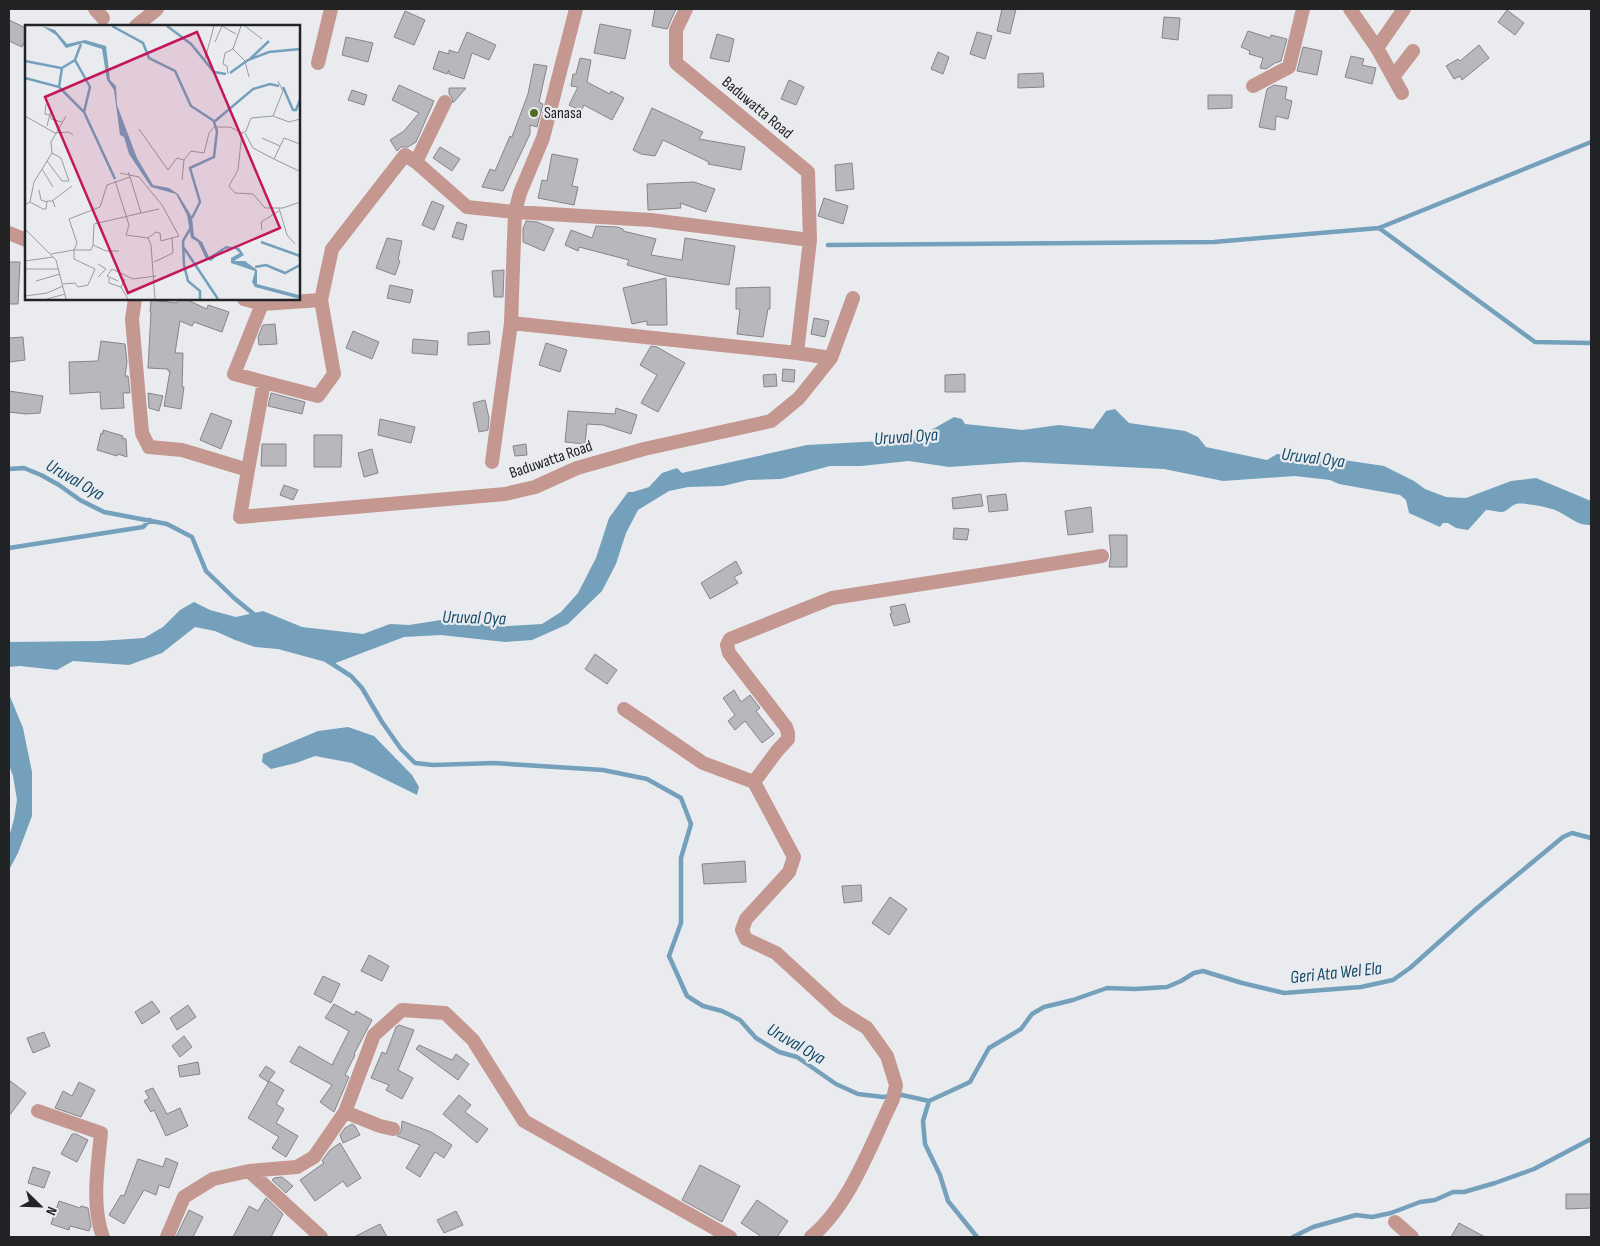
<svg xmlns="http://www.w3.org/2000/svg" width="1600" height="1246" font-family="'Sofia Sans Condensed',sans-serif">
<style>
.water{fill:#74a0bc}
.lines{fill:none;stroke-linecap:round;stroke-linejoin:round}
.stream{stroke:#74a0bc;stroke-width:4.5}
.building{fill:#b8b8bc;stroke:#868589}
.street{stroke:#c49790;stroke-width:14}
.poi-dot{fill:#516c20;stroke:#e9ebef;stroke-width:2}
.labels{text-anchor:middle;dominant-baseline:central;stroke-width:4.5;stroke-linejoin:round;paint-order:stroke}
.street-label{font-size:16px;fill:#222324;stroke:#e9ebef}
.poi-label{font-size:16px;fill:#222324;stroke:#e9ebef;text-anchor:start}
.water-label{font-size:18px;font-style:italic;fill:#134a68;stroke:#e9ebef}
.inset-river{fill:none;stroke:#74a0bc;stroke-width:2.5}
.inset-road{fill:none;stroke:#999b9e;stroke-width:1}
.view{fill:#c2185b;fill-opacity:0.15;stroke:#c2185b;stroke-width:2.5}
.inset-edge{fill:none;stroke:#222324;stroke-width:2.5}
</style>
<rect width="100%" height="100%" fill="#e9ebef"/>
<path class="water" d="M1115 409 1129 423 1185 431 1198 437 1206 447 1267 460 1277 454 1337 459 1384 466 1414 481 1425 489 1446 497 1466 498 1511 481 1536 478 1591 501V525C1577 526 1567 515 1555 510 1547 507 1523 502 1516 504 1510 506 1508 511 1502 512 1497 512 1492 510 1486 510L1468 530 1456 528 1448 523H1443L1440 527 1409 513 1406 500 1400 495 1339 484 1330 480 1295 476 1223 481 1164 469 1022 462 949 467 909 461 861 466H830L781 479 748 480 723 486 688 487 669 491 638 510 626 533 616 564 602 591 568 624 532 640 505 642 441 635 404 637 333 664 278 649 255 647 235 640 215 631 195 627 162 653 129 665 73 661 57 670 20 666 9 667V642L100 641 144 638 163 627 180 610 194 602 210 610 236 617 263 611 302 627 363 634 390 624 409 625 441 620 508 626 542 624 561 612 578 593 596 558 609 518 628 492H633L649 487 662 473 677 468 682 473 807 445 900 440 919 437 954 417 962 419 965 424 1022 430 1059 425 1093 429 1106 411Z
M9 694 23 728 32 772V816L18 853 9 870V837L14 819 17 800 13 776 9 765Z
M348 727 374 736 412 775 419 787 417 795 352 763 315 756 296 763 271 769 262 762 263 754 318 731Z"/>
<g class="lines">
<path class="stream" d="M1379 228 1535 342 1591 343
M828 245 1214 242 1379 228 1591 142
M9 469 24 468 41 475 59 485 80 500 104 512 167 524 192 537 206 571 234 598 256 616
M9 548 143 527 150 520
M326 660 351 676 362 688 382 722 401 749 415 763 433 765 494 763 603 770 647 779 681 798 691 824 681 858V923L669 956 687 996 703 1006 722 1011 740 1020 756 1038 779 1052 797 1057 836 1084 858 1094 883 1097 902 1095 929 1101 923 1121 925 1144 940 1175 948 1201 977 1237
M929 1101 970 1082 989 1048 1021 1029 1032 1014 1044 1007 1073 1000 1107 988 1135 989 1167 987 1181 981 1194 973 1203 971 1242 983 1284 993 1361 987 1393 980 1410 968 1476 909 1563 837 1572 833 1591 838
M1293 1237 1313 1227 1356 1215 1372 1217 1391 1213 1420 1202 1435 1200 1453 1192H1464L1495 1183 1534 1169 1591 1139"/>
</g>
<path class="building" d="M655 9H676L667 29 652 26Z
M1002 9H1016L1010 34 997 31Z
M1507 10 1524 23 1515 35 1498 22Z
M405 11 425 20 414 45 394 37Z
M1164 17 1180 18 1178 40 1162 38Z
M9 20 26 28V39L22 47 9 41Z
M600 24 631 30 625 59 594 53Z
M1248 31 1270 38 1271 35 1287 39 1281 61 1275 63 1266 69 1260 68 1263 58 1249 54 1250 51 1241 47Z
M467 32 496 45 489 60 472 53 464 79 449 74V70L447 74 433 69 439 51 449 54V50L458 53Z
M977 32 992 36 985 59 970 54Z
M717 34 734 39 729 62 710 58Z
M346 37 373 43 368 62 342 55Z
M1479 45 1489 58 1462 80 1460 76 1454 79 1446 66 1458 59 1460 61Z
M1303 47 1322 51 1317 75 1297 71Z
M938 52 949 57 943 74 931 69Z
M1351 56 1364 59 1362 65 1376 68 1372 84 1345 77Z
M580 58 591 60 587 82 610 94 611 91 624 98 612 120 584 105 581 111 569 105 578 87 571 86 573 74H576Z
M534 64 547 66 539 102 543 104 537 127 530 125V134L503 191 482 187 490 169 495 171 510 136 512 137 528 94Z
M1043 73 1044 87 1018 88V74Z
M789 80 804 87 796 105 781 99Z
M399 85 434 101 416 142 408 147H401L397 151 390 140 404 131 419 113 392 100Z
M1274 85 1287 87 1285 99 1292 101 1288 119 1276 116 1275 130 1259 127 1267 89Z
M449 88H466L453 103 452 98 449 94Z
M352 90 367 95 364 105 348 100Z
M1208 95H1232V108L1208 109Z
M652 108 703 132 699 139 745 147 741 170 708 164 709 162 663 140 655 156 641 154 633 150Z
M440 147 460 159 452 171 433 158Z
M552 154 578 159 572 186 578 187 574 205 538 198 542 180 547 181Z
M852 163 854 189 836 191 835 165Z
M694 182 715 189 706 212 680 203 681 208 648 210 647 184Z
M824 198 848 206 843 224 818 216Z
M432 201 444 206 434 230 422 225Z
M526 221 537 222 554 229 544 251 523 242V229Z
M457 222 467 225 463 240 452 237Z
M596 226 617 227 623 229V231L656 239 651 255 682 260 685 238 735 246 729 285 668 276 627 265 629 260 579 247 578 251 565 245 571 230 592 238Z
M387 238 402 241 398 260 400 261 395 275 376 268Z
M9 262H20L18 304H9Z
M504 270 503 297H494L492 271Z
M666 278 667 325H647V321L632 324 623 288Z
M390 285 413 290 410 303 387 298Z
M770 287V309H768L763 337 737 334 740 309H736V288Z
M179 299H185L207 309 208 305 229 312 222 332 194 322 192 326 180 321 175 353H183L182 387H184L181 409 164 406 170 371H168V369L148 368 151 312H150L151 300 177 303Z
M814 318 829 321 825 337 811 334Z
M275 324 277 344 259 345 258 337 263 325Z
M353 331 379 342 372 359 346 348Z
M489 331 490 344 468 345V333Z
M23 337 25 360 9 362V338Z
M413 339 438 341 437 355 412 353Z
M101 341 125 344 127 362 125 376H128L130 393H123L124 408 101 409 100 392 70 394 69 362 98 361Z
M546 343 567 350 560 372 539 365Z
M651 346 657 347 685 363 658 412 641 403 657 375 640 365Z
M783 369 795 370 794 382 782 381Z
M776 374 777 386 764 387 763 375Z
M965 374V392H945V375Z
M9 391 43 396 40 413 26 414 9 412Z
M148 393 163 396 159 411 149 408Z
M271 393 305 402 302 414 268 406Z
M485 400 489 418 488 430 479 432 473 403Z
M616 408 637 415 631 434 603 425 587 424 585 444 565 442 568 411 615 414Z
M211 413 232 421 221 449 200 440Z
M380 419 415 427 411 443 378 435Z
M103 430 123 436 122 438 126 439 127 457 118 454 117 456 97 450 101 433 103 434Z
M314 435H342L341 467H314Z
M262 444H286V466H261Z
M526 444 527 455 515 456 513 446Z
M372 449 378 473 364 477 358 453Z
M284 485 298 490 293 500 280 495Z
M981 494 983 506 953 509 952 498Z
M1006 494 1008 510 989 512 987 496Z
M1091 507 1093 532 1068 535 1065 511Z
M954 528 969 529 967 540 953 539Z
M1109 535H1127V567H1109L1111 555Z
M736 561 742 573 734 577 738 583 710 599 701 583Z
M905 604 910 622 894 626 890 614 892 613 890 607Z
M595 654 617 670 607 684 585 669Z
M734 690 741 702 750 695 760 708 756 711 774 734 762 743 745 721 735 730 728 721 735 715 723 698Z
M745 861 746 882 704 884 702 864Z
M861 885 862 901 844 903 842 886Z
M890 897 907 909 889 935 872 923Z
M369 955 389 966 382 981 361 971Z
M323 976 340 984 331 1003 314 994Z
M152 1001 160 1012 142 1024 135 1012Z
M334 1004 354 1015 356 1011 372 1020 354 1054 355 1055 345 1075 349 1077 334 1112 320 1102 332 1085 290 1062 299 1046 332 1065 349 1031 325 1018Z
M188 1005 196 1017 177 1030 170 1018Z
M399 1025 414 1030 398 1070 413 1078 402 1099 386 1090 389 1085 371 1078 382 1052 386 1054 396 1027Z
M44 1032 50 1046 33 1053 27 1038Z
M184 1036 192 1047 180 1057 172 1046Z
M419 1045 452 1060 456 1054 469 1064 458 1080 416 1049Z
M198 1062 200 1074 180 1077 178 1066Z
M266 1066 275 1072 268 1082 259 1076Z
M9 1080 26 1093 9 1116Z
M269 1081 284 1090 276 1104 284 1109 276 1123 298 1136 286 1157 272 1148 279 1137 248 1118Z
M79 1082 95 1090 81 1117 55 1108 63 1091 72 1096Z
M153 1088 167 1114 180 1108 188 1126 166 1136 154 1110 151 1112 144 1101 149 1098 145 1091Z
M459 1095 471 1105 465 1112 488 1129 477 1143 443 1114Z
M402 1121 431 1132 452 1145 444 1158 435 1152 420 1177 406 1168 420 1145 397 1136 401 1131Z
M352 1124 355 1126 360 1135 343 1143 340 1135 345 1128Z
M72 1134H76L88 1140 77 1162 61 1154Z
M340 1143 361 1178 347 1187 343 1181 315 1201 300 1180 324 1163 322 1161 330 1150Z
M166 1158 178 1163 169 1188 159 1185 156 1195 144 1190 124 1224 109 1215 121 1195 124 1196 138 1159 163 1167Z
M700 1165 740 1186 722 1222 682 1200Z
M33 1167 50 1172 44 1188 28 1183Z
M282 1177 293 1186 286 1193 272 1180 274 1178Z
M1566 1194H1591V1208L1566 1209Z
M266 1198 283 1214 271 1237H233L249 1206 258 1211Z
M757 1200 788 1221 777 1237H762L741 1223Z
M59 1201 80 1208 81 1206 88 1208 91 1226 89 1231 70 1226 69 1230 51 1224Z
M189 1210 203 1217 193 1237H176Z
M456 1211 463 1225 444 1233 437 1220Z
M1459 1223 1485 1237H1451Z
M380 1224 387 1237H354Z"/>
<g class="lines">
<path class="street" d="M95 9 103 18
M686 9 676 30V63L808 172 810 240 797 353 831 358
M1350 9 1377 48 1402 93
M136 26 157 9
M1377 48 1404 9
M318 63 331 9
M1393 77 1413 51
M1253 86 1289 67 1303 9
M416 162 445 102
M9 233 26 240
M135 299 132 319 142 433 149 447 182 450 248 470 264 382 318 396 334 374 321 300
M244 299 262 304 321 300 332 249 405 155 416 162 467 207 515 212 651 220 810 240
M262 304 234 374 264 382
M511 323 515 212 520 193 543 138 576 9
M492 462 511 323 797 353
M248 470 240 517 505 494 535 487 577 468 644 449 771 421 799 398 831 358 853 298
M624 709 703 763 754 782 794 857 789 872 746 919 742 930 746 939 776 953 838 1010 867 1028 887 1056 896 1085 893 1099C871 1144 850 1205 811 1237
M754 782 777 751 788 739V733L786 727 729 653 727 645 730 639 832 598 1102 556
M38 1111 101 1133C98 1164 91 1207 103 1237
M345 1112 380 1126 393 1129
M249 1171 321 1237
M1395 1222 1412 1237
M167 1237 184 1197 213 1179 249 1171 297 1167 314 1157 345 1112 374 1035 402 1010 445 1013 473 1040 524 1121 730 1237"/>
</g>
<circle class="poi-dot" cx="534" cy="113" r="5"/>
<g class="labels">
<g class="street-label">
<text transform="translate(757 108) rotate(40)">Baduwatta Road</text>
<text transform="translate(551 460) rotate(-19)">Baduwatta Road</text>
</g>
<g class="poi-label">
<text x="544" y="113">Sanasa</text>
</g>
<g class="water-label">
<text transform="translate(906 437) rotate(-4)">Uruval Oya</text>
<text transform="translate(1313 458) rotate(7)">Uruval Oya</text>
<text transform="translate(75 480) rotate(30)">Uruval Oya</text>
<text transform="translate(474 618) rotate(2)">Uruval Oya</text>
<text transform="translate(1336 973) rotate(-6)">Geri Ata Wel Ela</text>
<text transform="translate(796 1044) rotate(30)">Uruval Oya</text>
</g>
</g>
<g transform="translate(25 25)">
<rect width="275" height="275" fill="#e9ebef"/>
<path d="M17 1 30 5 42 19 60 15 81 21 85 55 91 61 92 80 112 133 128 160 144 163 153 169 167 192 169 211 177 217 184 232 201 221 214 223 219 230 209 236H220L232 245V259L274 270 275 274 230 262 227 257 230 246 206 238V233L215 228 209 223 200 224 186 236 181 234 173 217 166 213 162 190 151 169 126 162 104 129 99 112 95 110 89 65 82 55 77 24 58 18 41 23 31 10Z" fill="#74a0bc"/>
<path class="inset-river" d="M87 1 118 18 124 33 150 46 166 81 189 96M142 1 166 19 189 47 201 49M225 34 244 16M50 35 65 62 59 87M0 36 36 43M205 48 223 35 244 27 275 24M0 53 34 62 37 43 50 35 56 19M34 62 59 87 90 154M258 62 268 85H271L275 75M167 193 175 177 165 143 189 132 192 106 189 97 228 64 245 59 254 61M165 204 158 216 159 240 163 256 175 266V274M236 217 275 231M159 223 193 274M230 242 241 240 260 248 275 240"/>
<path class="inset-road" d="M220 1 237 14M190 17 197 1 211 9M208 24 220 36 224 52M180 34 189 1M203 49 202 41 198 39 200 28 208 24 216 1M21 79 20 89 25 90 26 94 37 97M0 91 30 108 44 107 48 110M248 91 258 66 253 56M275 94 264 97 248 91 226 93 221 106 217 108 213 145 204 161 210 168 228 169 240 183H258L275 177M22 101 26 85M114 104 143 145 152 133 159 135M220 108 228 123 249 134M237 113 255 121M22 136 37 156H44L36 133 27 128M17 144 28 162M274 146 249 134 259 113 275 119M95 148 114 152 137 180 154 211 147 213M105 152 116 188 134 184M157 155 159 135 166 126 179 128 184 108 189 102H205L217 108M90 156 104 200 101 210 123 213 126 220 130 274M14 165 16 175 22 177M27 176 47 161M5 177 18 184H21L22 176H28L30 182M0 180 5 177 9 157 27 128 26 117 41 91M254 183 262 210 270 219M0 204 31 235 41 274M237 205 236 197 254 186M123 213 131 207 135 208 136 216 147 213 148 228 129 237M68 220 66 225H49L52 218 44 194 75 182 82 160 105 152 103 147M94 226H81L68 220 69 199 116 188M26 229 49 225V234L70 244 63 260 53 262 50 258 38 259M0 236 28 232M73 239 81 244 73 252M0 244H33M84 253V258L96 262M100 254 96 262 103 274M11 256 35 249M93 256 82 251 87 244 108 254 131 251M0 271 22 268 38 261M22 274 40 269"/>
<path class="view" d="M172 7 255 203 103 268 20 72Z"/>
<rect width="275" height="275" class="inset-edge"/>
</g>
<rect width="1600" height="1246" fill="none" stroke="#222324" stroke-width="20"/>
<g transform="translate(40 1206) rotate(113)" stroke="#e9ebef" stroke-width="4" paint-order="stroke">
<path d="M0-4L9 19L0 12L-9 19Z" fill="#222324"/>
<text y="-8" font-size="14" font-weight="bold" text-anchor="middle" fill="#222324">N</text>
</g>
</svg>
